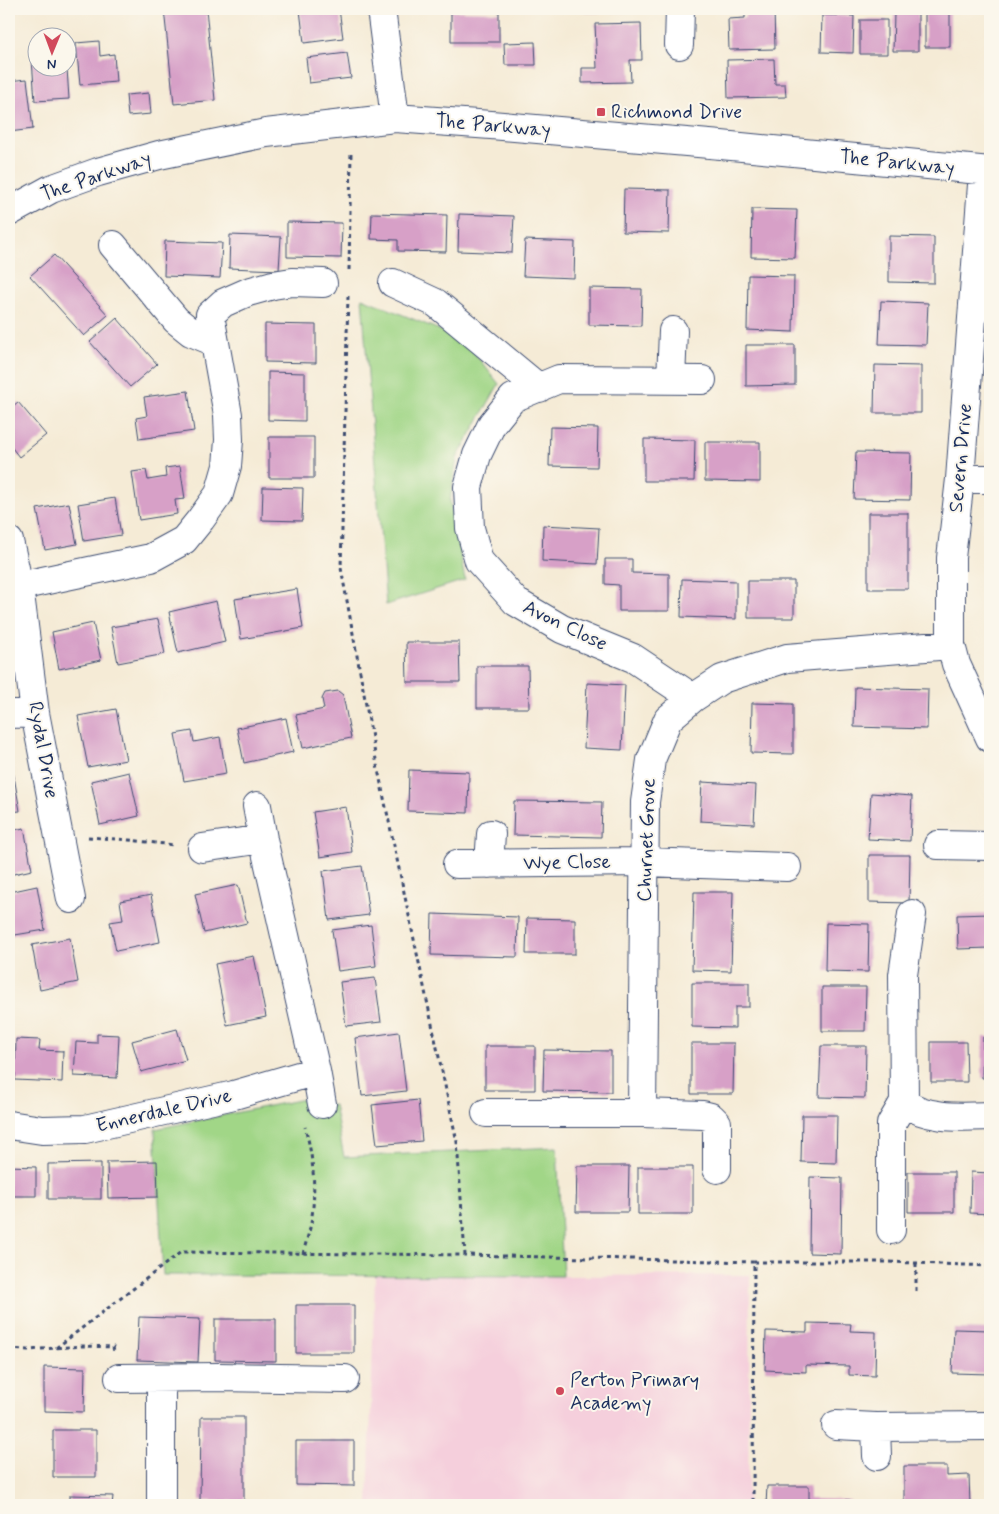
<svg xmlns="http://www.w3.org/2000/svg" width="999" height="1514" font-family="Mynerve,sans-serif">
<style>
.built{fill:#f5cfdc}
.green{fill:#a1d687;stroke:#5e8272}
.building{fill:#d7a0c7}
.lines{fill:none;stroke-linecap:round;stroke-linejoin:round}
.minor-casing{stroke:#3c4b70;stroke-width:30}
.path{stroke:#3c4b70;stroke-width:3;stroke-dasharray:4 4;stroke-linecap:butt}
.minor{stroke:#fff;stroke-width:28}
.poi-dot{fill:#d1495b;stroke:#fbf7ec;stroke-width:2}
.labels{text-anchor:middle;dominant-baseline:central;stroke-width:4;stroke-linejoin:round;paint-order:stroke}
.poi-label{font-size:20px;fill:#1b2f5e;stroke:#fbf7ec;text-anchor:start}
.street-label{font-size:20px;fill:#1b2f5e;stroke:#fbf7ec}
</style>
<rect width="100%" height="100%" fill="#fbf7ec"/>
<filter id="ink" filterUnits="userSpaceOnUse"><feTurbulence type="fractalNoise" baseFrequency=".02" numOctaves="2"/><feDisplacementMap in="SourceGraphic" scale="10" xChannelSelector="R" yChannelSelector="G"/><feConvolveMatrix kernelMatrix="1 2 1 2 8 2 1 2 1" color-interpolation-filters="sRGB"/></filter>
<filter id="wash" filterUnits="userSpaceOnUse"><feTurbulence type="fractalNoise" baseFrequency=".0096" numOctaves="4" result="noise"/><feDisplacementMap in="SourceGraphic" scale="20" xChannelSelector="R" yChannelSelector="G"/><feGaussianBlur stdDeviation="1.12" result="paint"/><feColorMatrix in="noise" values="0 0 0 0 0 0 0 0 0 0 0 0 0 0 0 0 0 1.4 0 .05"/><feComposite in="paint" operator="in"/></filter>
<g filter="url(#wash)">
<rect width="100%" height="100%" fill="#f5ebd6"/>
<path class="built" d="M375 1275 563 1276 750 1275 748 1505H368Z"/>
<path class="green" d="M362 298 464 340 499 384 457 458 450 501 465 580 386 605Z
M304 1099 317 1108 334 1105 344 1157 557 1147 563 1276 163 1275 155 1129Z"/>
<g id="blocks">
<path class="building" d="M164 9H206L215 100 174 104Z
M310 9H339L343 38 304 43 300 10Z
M585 9H639V12L585 13Z
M745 9H774L775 49 729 50 728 19 745 18Z
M925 10 950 11V47H925Z
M451 11 499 12V42H451Z
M894 13H918V51H893Z
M822 15 854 16 853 53 821 52Z
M860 20H887V54H860Z
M641 23 642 60H630L631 82 582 83V68H597L595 24Z
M99 41 100 56 114 54 116 82 80 85 76 43Z
M535 42 536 65H505L504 43Z
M347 53 351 78 309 83 306 58Z
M32 59H38V68H67L69 99 35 101Z
M774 59 775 84H785L786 97 728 98 727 60Z
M27 79 33 129 9 132V81Z
M149 93 151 114 128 116 126 95Z
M624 189 670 190 669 233 623 232Z
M752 209 797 210 795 258 751 257Z
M372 213 447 215 446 252 398 251V240L371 239Z
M459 214 514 216 512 253 458 251Z
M287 222 342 223 341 258 287 257Z
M230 235 281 237 279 270 229 268Z
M889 236 934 237V283L889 282Z
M525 240 575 242 574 278 523 276Z
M165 241 222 243 220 278 164 276Z
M54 255 108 315 84 336 30 276Z
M748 275 794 276 793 332 747 330Z
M589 288 642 289 641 326 589 325Z
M881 301 928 303 926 345 879 344Z
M117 318 157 364 130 387 90 342Z
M265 324 316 325V363L265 362Z
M746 345H795V385L746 386Z
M875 365 921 366V413H874Z
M268 372 305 373V421L268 420Z
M188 391 194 431 139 439 136 418 147 416 144 397Z
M18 402 46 435 19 457 9 444V409Z
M550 427 598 428 597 467 549 466Z
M269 437H314V478H269Z
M644 439 695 440 694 481H644Z
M705 442H760V482L705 481Z
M856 452 911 453 910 500 854 499Z
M180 466 185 499 175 500 177 514 139 520 132 472 146 470 148 480 166 477 165 468Z
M263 487 303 488 302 521 262 520Z
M115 498 121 535 84 541 78 504Z
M69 503 77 544 45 550 37 509Z
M868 513H908V589H868Z
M543 525 599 528 597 564 542 561Z
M605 559H632V573L669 574V611H619V585L605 584Z
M682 579 736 581V619L681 617Z
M748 581H794V618H748Z
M297 589 303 628 241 639 235 599Z
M216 601 225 642 178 653 169 612Z
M158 619 165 654 118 663 111 627Z
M93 623 101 660 59 669 52 632Z
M406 642H459L460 682H407Z
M477 666H528L529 708H477Z
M587 683 625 685 622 750 584 748Z
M855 687 928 689 927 729 854 727Z
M338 691 343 695 351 738 303 748 296 715 324 709 322 699 325 693Z
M752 703 793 704V754L751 753Z
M116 709 126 760 88 767 78 716Z
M286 718 293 752 244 763 237 728Z
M192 731 194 742 220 737 226 774 184 781 175 734Z
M12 765 20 811 9 812V766Z
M409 770 469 772 468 813 408 811Z
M129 772 139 816 100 825 91 781Z
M702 782 756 785 754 824 700 821Z
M871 793 912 796 910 841 868 839Z
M514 801 602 802 601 837 513 835Z
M346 807 352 852 320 857 313 812Z
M24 828 32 870 9 875V831Z
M869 855H910L909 903 869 902Z
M362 866 369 915 329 920 323 871Z
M238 885 247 923 204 933 195 894Z
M37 886 45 930 9 936V892Z
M694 892H733L731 971 692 970Z
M151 895 160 942 116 951 110 922 123 920 120 901Z
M432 914 518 917 517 957 431 955Z
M990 914V948L958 949 957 915Z
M527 918 575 919V954H526Z
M826 923 869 924 868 972 825 971Z
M371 925 376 966 338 971 332 930Z
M70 938 78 982 40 990 32 945Z
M254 956 266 1017 227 1025 215 964Z
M375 978 381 1022 346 1026 340 982Z
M692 983H749V1007H735V1028L692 1027Z
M822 987H866L865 1031H822Z
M177 1029 186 1060 141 1072 132 1041Z
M399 1032 406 1091 362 1096 355 1038Z
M97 1034 119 1035 117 1078 74 1076 76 1042 97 1043Z
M983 1037H990V1078H982Z
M16 1039 40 1040 39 1050 63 1051 62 1082 15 1080Z
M931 1042H966L967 1082H931Z
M691 1043H734L733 1094H691Z
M485 1046H535V1090H485Z
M821 1046H866L865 1098 819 1097Z
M544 1050 611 1051V1092L543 1091Z
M418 1100 422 1141 377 1145 372 1105Z
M802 1115H837L836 1163 801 1162Z
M157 1161 158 1197 108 1198 107 1162Z
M101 1163V1199H48V1164Z
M9 1166 36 1167V1196H9Z
M577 1166H629L628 1212H576Z
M638 1167H693V1214H638Z
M908 1172H954V1212H908Z
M971 1172 990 1173V1214L970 1213Z
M810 1177 842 1178 841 1254 809 1253Z
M296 1305H354V1353H296Z
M139 1317 200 1319 198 1362 137 1360Z
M215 1319H276V1361L215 1360Z
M807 1323 851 1324 850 1331 876 1332 875 1376 849 1375V1366L806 1365V1372L765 1370 766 1331 807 1332Z
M954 1329 990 1330V1374L952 1373Z
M44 1367 85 1368 84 1412 44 1411Z
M201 1417H244V1501H200Z
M53 1430H96V1477H53Z
M296 1441H354V1486L296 1485Z
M904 1466H947V1476L969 1475 970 1505H904Z
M767 1486H809V1499L850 1500V1505H766Z
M70 1495 113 1496 112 1505H70Z"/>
</g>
</g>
<g filter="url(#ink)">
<use href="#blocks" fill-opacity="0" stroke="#3c4b70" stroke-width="1"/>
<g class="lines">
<g class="minor-casing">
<path id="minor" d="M381 9 395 118
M679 45 680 9
M983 171 960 479 951 558V645L956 664 990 738
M9 212 51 189 98 172 159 155 266 133 395 118 491 125 721 145 990 171
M113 245 176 320 191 332 215 342
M393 283 436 303 539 388
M671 380 673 331
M960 479H990
M9 541 19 586 35 713 71 899
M19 586 151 558 184 540 201 519 219 494 227 466 229 440 228 415 210 315 223 303 248 292 273 285 292 282 323 283
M693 698 633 658 562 629 516 602 479 561 470 528 468 487 477 455 492 424 513 398 559 379 702 380
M9 714 35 713
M257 806 263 839 316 1071 322 1104
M938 845 990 846
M202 848 263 839
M457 864 645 862 787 867
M489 864 491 834
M912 914 903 975 904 1102C927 1120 962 1117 990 1116
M486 1113H642L703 1115 711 1117 717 1123V1169
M642 1113 645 802 651 760 668 719 693 698 722 679 787 658 951 645
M9 1125 42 1130 85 1129 234 1095 316 1071
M891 1230V1124L904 1102
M119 1378 219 1377 345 1379
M836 1425 876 1427 990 1426
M876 1427 877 1456
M161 1505V1378"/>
</g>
<path class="path" d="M349 270 351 151
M348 296 341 568 377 765 457 1142 465 1255 754 1262 753 1505
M88 837 129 840 174 845
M303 1254C306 1241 311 1228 312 1216 316 1186 313 1156 305 1127
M754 1262H890L990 1266
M916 1263V1292
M56 1348 181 1252 465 1255
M9 1349 28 1350 82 1346 113 1347 114 1352"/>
<use href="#minor" class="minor"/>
</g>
</g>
<g class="poi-dot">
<rect x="596" y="107" width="10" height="10" rx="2.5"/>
<circle cx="560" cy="1391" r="5"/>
</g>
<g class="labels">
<g class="poi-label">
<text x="611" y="112">Richmond Drive</text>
<text x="570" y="1380">Perton Primary<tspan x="570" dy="23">Academy</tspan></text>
</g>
<g class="street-label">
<text transform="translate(493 126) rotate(5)">The Parkway</text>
<text transform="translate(897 163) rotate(6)">The Parkway</text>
<text transform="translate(96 177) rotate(-19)">The Parkway</text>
<text transform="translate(961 458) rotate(-85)">Severn Drive</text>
<text transform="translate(565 626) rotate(26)">Avon Close</text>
<text transform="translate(43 750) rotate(80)">Rydal Drive</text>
<text transform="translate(647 840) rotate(-88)">Churnet Grove</text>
<text transform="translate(567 863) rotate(-1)">Wye Close</text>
<text transform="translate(164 1111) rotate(-13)">Ennerdale Drive</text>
</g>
</g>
<rect width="999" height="1514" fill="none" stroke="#fbf7ec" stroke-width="30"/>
<g transform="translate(52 52) rotate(181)"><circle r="24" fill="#fbf7ec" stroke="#a1a7b3"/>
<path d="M0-4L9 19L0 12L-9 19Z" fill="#d1495b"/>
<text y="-8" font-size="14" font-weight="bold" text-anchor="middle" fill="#1b2f5e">N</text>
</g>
</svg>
